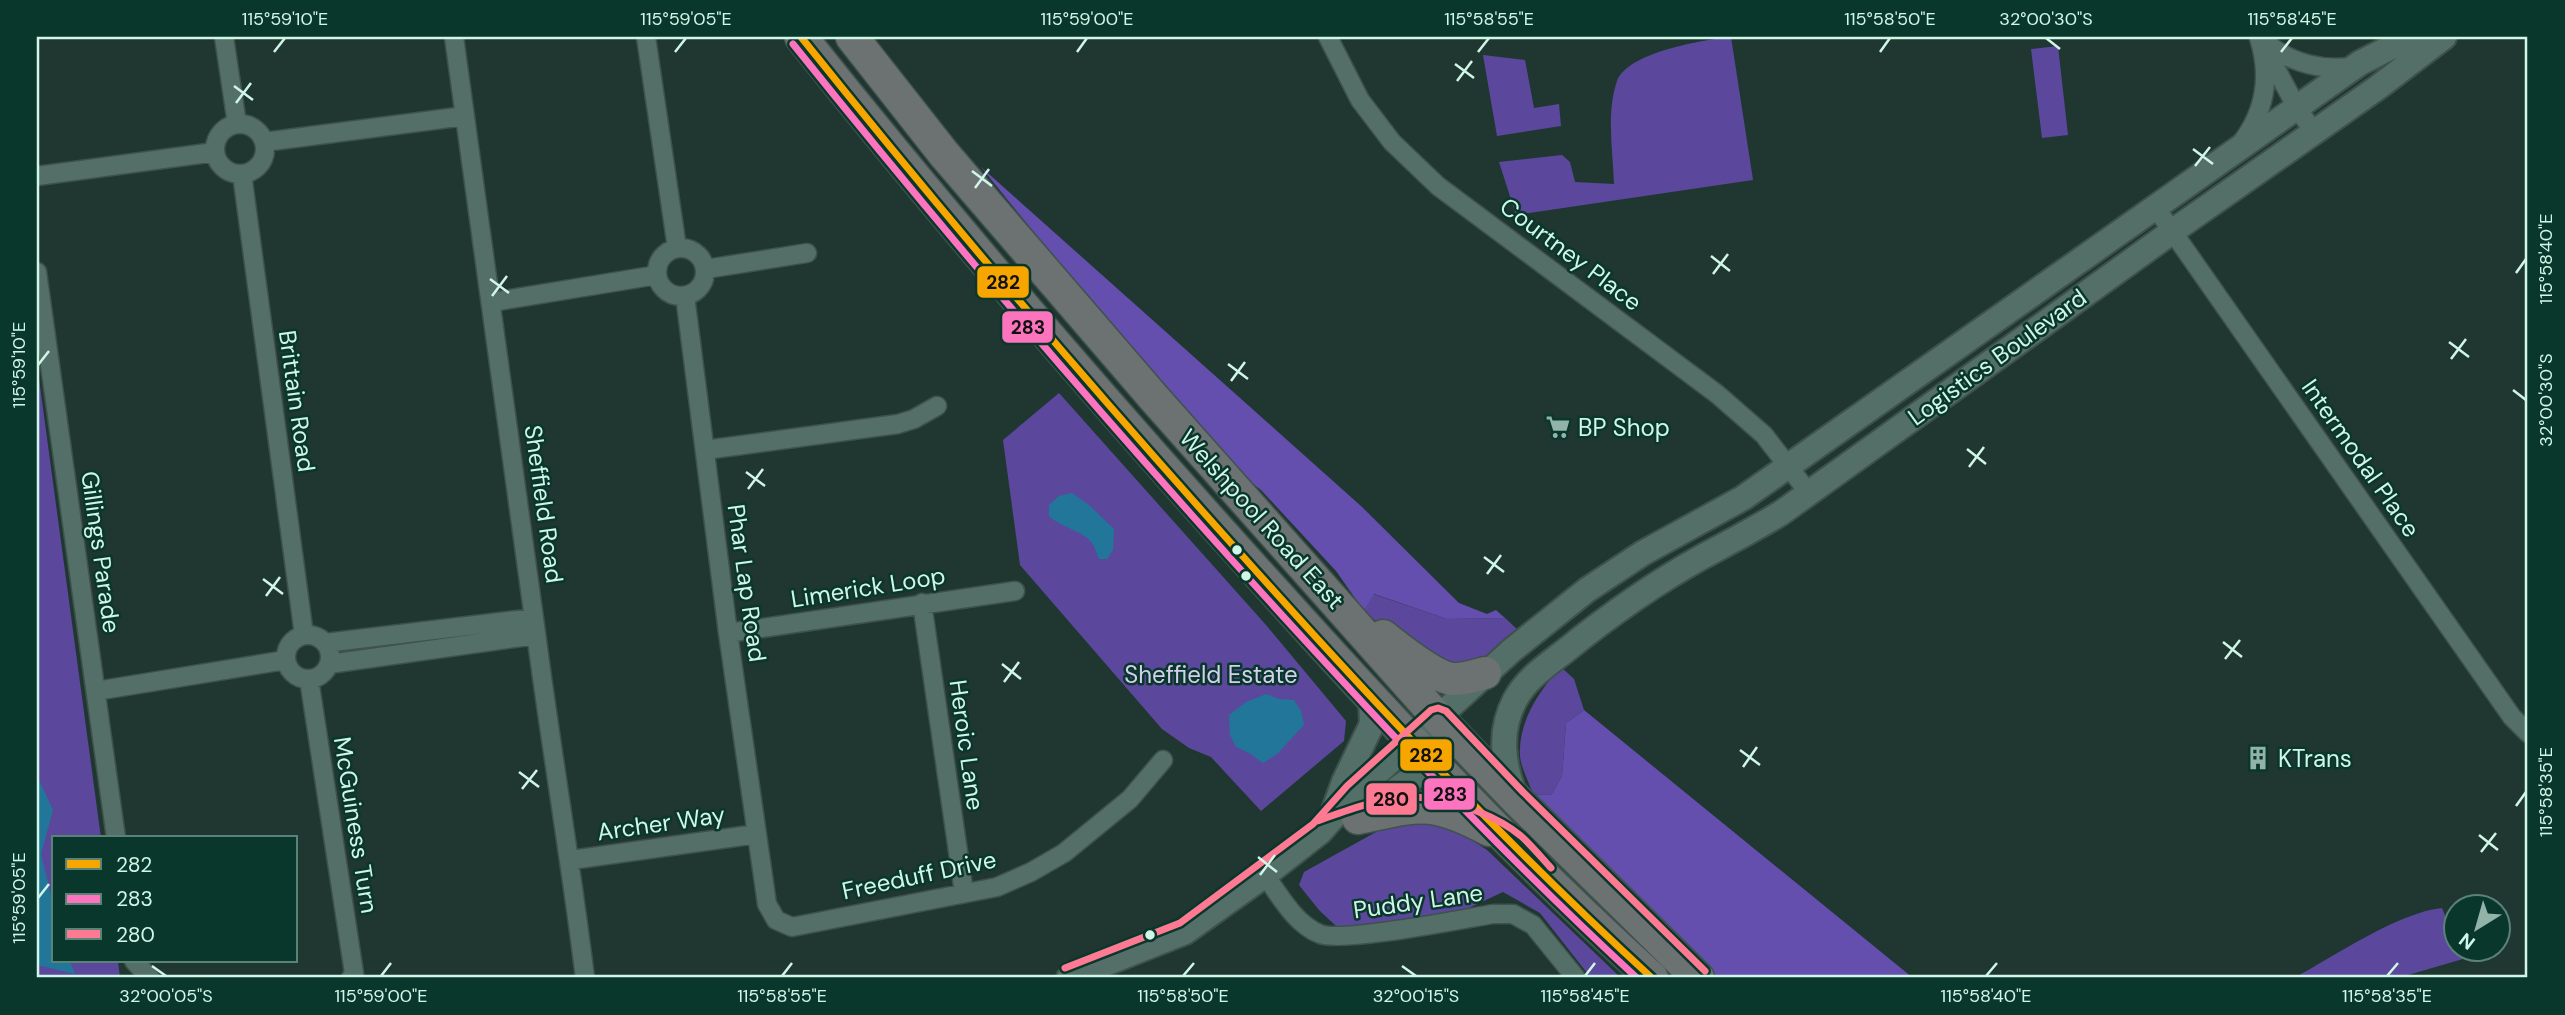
<svg xmlns="http://www.w3.org/2000/svg" width="2565" height="1015" font-family="'DM Sans',sans-serif">
<style>
.green{fill:#5b489d}
.forest{fill:#644eae}
.water{fill:#217699}
.lines{fill:none;stroke-linecap:round;stroke-linejoin:round}
.street-casing{stroke:#3e524b;stroke-width:21}
.secondary-casing{stroke:#3e524b;stroke-width:28}
.highway-casing{stroke:#3e524b;stroke-width:35}
.street{stroke:#546f67;stroke-width:18}
.secondary{stroke:#546f67;stroke-width:24}
.highway{stroke:#6c7272;stroke-width:32}
.bus-1-casing{stroke:#0a372b;stroke-width:12}
.bus-2-casing{stroke:#0a372b;stroke-width:12}
.bus-3-casing{stroke:#0a372b;stroke-width:12}
.bus-1{stroke:#f7a600;stroke-width:7}
.bus-2{stroke:#fc73be;stroke-width:7}
.bus-3{stroke:#fe7a93;stroke-width:7}
.ticks{fill:none;stroke:#d0f6e8;stroke-width:2.5}
.bus-dot{fill:#d0f6e8;stroke:#0a372b;stroke-width:2.5}
.labels{text-anchor:middle;dominant-baseline:central;stroke-width:5;stroke-linejoin:round;paint-order:stroke}
.street-label{font-size:24px;fill:#d0f6e8;stroke:#0a372b}
.poi-label{font-size:24px;fill:#d0f6e8;stroke:#0a372b;text-anchor:start}
.park-label{font-size:24px;fill:#d3cfec;stroke:#0a372b}
.line-badge{stroke:#0a372b;stroke-width:2.5}
.pale-badge-label{font-size:19px;text-anchor:middle;font-weight:bold;fill:#111}
.neatline{fill:none;stroke:#d0f6e8;stroke-width:2.5}
.ticks-label{font-size:18px;text-anchor:middle;fill:#d0f6e8}
</style>
<rect width="100%" height="100%" fill="#203731"/>
<path class="green" d="M1731 37 1753 180 1516 215 1499 162 1562 155 1570 162 1575 182 1614 184C1613 151 1606 113 1617 81 1628 52 1703 40 1731 37Z
M2058 46 2068 135 2042 138 2031 49Z
M1483 55 1525 60 1534 108 1559 104 1561 126 1497 136Z
M37 364 101 838H54V961H118L120 978 37 977Z
M1059 393 1266 625 1346 721 1344 741 1261 811 1211 757 1189 748 1162 729 1020 565 1003 440Z
M1373 594 1447 619 1505 618 1518 630C1505 640 1484 661 1470 665 1431 677 1392 634 1364 611Z
M1561 667 1574 679 1584 710 1566 723 1562 776 1551 795 1533 794C1529 782 1521 768 1520 756 1518 722 1539 691 1561 667Z
M1444 822 1487 850 1621 978H1591L1540 913 1503 892 1460 912 1357 928 1336 926 1319 910 1299 885 1304 872 1385 827Z
M2442 908 2448 923 2456 921V948L2475 949 2473 956 2398 978H2294C2333 957 2399 912 2442 908Z"/>
<path class="forest" d="M981 167 1361 506 1459 603 1487 614 1496 610 1505 618 1447 619 1374 594 1364 611 1336 571 1261 490 1213 454Z
M1584 710 1913 978H1705L1606 877 1533 794 1551 795 1562 776 1566 723Z"/>
<path class="water" d="M1072 493 1090 506 1114 529 1113 550 1107 559H1099C1097 554 1095 547 1092 543 1084 531 1062 528 1049 516V505L1059 496Z
M1266 694 1279 699 1294 700 1301 711 1304 725 1277 754 1263 763 1249 753 1236 747 1230 735 1229 715 1246 702Z
M37 776 53 810 41 854 54 907V961H70L75 974 37 965Z"/>
<g class="lines">
<g class="street-casing">
<path id="street" d="M224 37 237 124
M454 37C483 235 509 434 536 633 551 748 571 863 585 978
M646 37 677 248
M1328 37 1360 100 1392 142 1438 186 1717 394 1764 435 1808 492
M2265 42C2290 63 2324 72 2356 66
M2268 54 2297 108 2314 132
M215 149a25 25 0 1 1 50 0a25 25 0 1 1-50 0Z
M264 142 465 116
M2242 142C2266 110 2271 76 2259 38
M242 174 304 635
M37 176 215 152
M2156 208 2512 717 2528 733
M657 272a24 24 0 1 1 48 0a24 24 0 1 1-48 0Z
M706 269 807 253
M37 272 116 838
M685 296 728 633 767 904 776 920 792 927 997 887 1031 872 1064 853 1130 799 1163 760
M492 302 657 275
M705 450 898 424 914 419 937 406
M922 603 964 893
M728 633 1015 591
M286 657a22 22 0 1 1 44 0a22 22 0 1 1-44 0Z
M325 643 534 618
M329 664 536 635
M309 679 354 973 351 978
M96 691 286 660
M571 860 757 834
M1265 875C1280 896 1295 924 1320 934 1342 943 1462 919 1493 914H1513L1533 925 1576 978
M134 961 150 978"/>
</g>
<g class="secondary-casing">
<path id="secondary" d="M1516 798C1503 765 1498 732 1515 700 1526 679 1547 665 1565 651 1607 617 1653 584 1702 557 1728 543 1755 529 1781 513L2173 231 2377 88 2444 37
M1334 810 1344 782 1372 724 1371 698
M1363 814 1415 776 1458 739
M1069 978 1185 932 1265 875 1320 832 1354 794 1512 650 1587 590 1643 553 1743 498 2360 63 2411 37"/>
</g>
<g class="highway-casing">
<path id="highway" d="M801 37C949 223 1105 404 1265 581 1388 718 1515 854 1652 978
M852 37 944 154 1154 398 1438 718 1516 799 1698 978
M1383 636C1400 649 1431 675 1451 679 1463 680 1474 676 1485 673
M1358 818C1420 805 1431 799 1489 830"/>
</g>
<use href="#street" class="street"/>
<use href="#secondary" class="secondary"/>
<use href="#highway" class="highway"/>
<g class="bus-1-casing">
<path id="bus-1" d="M801 37C942 213 1088 384 1239 552 1371 700 1506 844 1652 978"/>
</g>
<g class="bus-2-casing">
<path id="bus-2" d="M793 44C934 220 1081 392 1232 560 1362 704 1494 846 1637 978"/>
</g>
<g class="bus-3-casing">
<path id="bus-3" d="M1317 821C1379 799 1416 785 1479 812 1494 818 1509 826 1521 836 1532 846 1541 857 1551 868
M1065 968 1180 923 1313 824 1347 786 1431 710 1438 708 1446 711 1523 792 1705 971"/>
</g>
<use href="#bus-1" class="bus-1"/>
<use href="#bus-2" class="bus-2"/>
<use href="#bus-3" class="bus-3"/>
</g>
<path class="ticks" d="M2046 38 2060 49M274 52 285 38M675 52 686 38M1077 52 1087 38M1478 52 1489 38M1880 52 1890 38M2281 52 2292 38M1455 64 1474 78M1457 81 1472 61M234 86 253 100M236 103 251 83M2193 149 2213 164M2195 166 2210 147M972 171 992 186M975 188 989 169M1711 256 1730 271M2516 273 2526 259M1713 274 1728 254M490 279 509 293M492 296 507 276M2449 342 2469 357M2451 359 2466 339M1228 364 1248 379M38 365 49 351M1231 381 1245 362M2513 390 2526 400M1967 449 1986 464M1969 467 1984 447M746 472 765 486M748 489 763 469M1484 557 1504 572M1487 574 1501 555M263 579 283 594M266 596 280 577M2223 642 2242 657M2225 659 2240 640M1002 664 1021 679M1004 682 1019 662M1740 750 1760 765M1743 767 1757 747M519 772 539 787M522 789 537 770M2516 806 2526 792M2479 835 2498 850M2481 852 2496 833M1258 857 1277 872M1260 875 1275 855M38 898 49 884M152 966 166 976M1402 966 1416 976M381 976 391 963M782 976 792 963M1183 976 1194 963M1585 976 1595 963M1986 976 1997 963M2387 976 2398 963"/>
<defs>
<g id="supermarket-bare" transform="scale(1.89)"><path d="M-6-5.5h2.5l.6 2H6L4.5 2H-2.5L-4.4-4H-6ZM-1.5 3.2a1.3 1.3 0 1 0 .1 0ZM3 3.2a1.3 1.3 0 1 0 .1 0Z" fill="#92b3a8" stroke="#0a372b" stroke-width="2.5" paint-order="stroke"/></g>
<g id="building-bare" transform="scale(1.89)"><path d="M-4-6H4V6H1V3H-1V6H-4ZM-2.5-4.3h1.7v1.8h-1.7ZM.8-4.3h1.7v1.8H.8ZM-2.5-1h1.7V.8h-1.7ZM.8-1h1.7V.8H.8Z" fill="#92b3a8" stroke="#0a372b" stroke-width="2.5" paint-order="stroke"/></g>
</defs>
<g fill-rule="evenodd">
<use href="#supermarket-bare" x="1558" y="427"/>
<use href="#building-bare" x="2258" y="758"/>
</g>
<g class="bus-dot">
<circle cx="1237" cy="550" r="6"/>
<circle cx="1246" cy="576" r="6"/>
<circle cx="1150" cy="935" r="6"/>
</g>
<g class="labels">
<g class="street-label">
<text transform="translate(1571 254) rotate(37)">Courtney Place</text>
<text transform="translate(1997 357) rotate(-36)">Logistics Boulevard</text>
<text transform="translate(297 401) rotate(82)">Brittain Road</text>
<text transform="translate(2361 458) rotate(55)">Intermodal Place</text>
<text transform="translate(544 504) rotate(82)">Sheffield Road</text>
<text transform="translate(1262 519) rotate(48)">Welshpool Road East</text>
<text transform="translate(101 552) rotate(82)">Gillings Parade</text>
<text transform="translate(747 583) rotate(82)">Phar Lap Road</text>
<text transform="translate(868 587) rotate(-9)">Limerick Loop</text>
<text transform="translate(967 745) rotate(82)">Heroic Lane</text>
<text transform="translate(661 823) rotate(-8)">Archer Way</text>
<text transform="translate(356 825) rotate(81)">McGuiness Turn</text>
<text transform="translate(919 875) rotate(-12)">Freeduff Drive</text>
<text transform="translate(1418 901) rotate(-8)">Puddy Lane</text>
</g>
<g class="poi-label">
<text x="1578" y="427">BP Shop</text>
<text x="2278" y="758">KTrans</text>
</g>
<g class="park-label">
<text x="1211" y="674">Sheffield Estate</text>
</g>
</g>
<g class="line-badge">
<rect x="976" y="265" width="54" height="34" rx="7" fill="#f7a600"/>
<rect x="1001" y="310" width="53" height="34" rx="7" fill="#fc73be"/>
<rect x="1399" y="738" width="54" height="34" rx="7" fill="#f7a600"/>
<rect x="1423" y="777" width="53" height="34" rx="7" fill="#fc73be"/>
<rect x="1365" y="782" width="53" height="34" rx="7" fill="#fe7a93"/>
</g>
<g class="pale-badge-label">
<text x="1003" y="289">282</text>
<text x="1028" y="334">283</text>
<text x="1426" y="762">282</text>
<text x="1450" y="801">283</text>
<text x="1391" y="806">280</text>
</g>
<rect width="2565" height="1015" fill="none" stroke="#0a372b" stroke-width="77"/>
<rect x="52" y="836" width="245" height="126" fill="#0a372b" stroke="#598377" stroke-width="2"/>
<rect x="66" y="859" width="35" height="10" fill="#f7a600" stroke="#598377" stroke-width="2"/>
<text x="116" y="872" font-size="21" fill="#d0f6e8">282</text>
<rect x="66" y="894" width="35" height="10" fill="#fc73be" stroke="#598377" stroke-width="2"/>
<text x="116" y="906" font-size="21" fill="#d0f6e8">283</text>
<rect x="66" y="929" width="35" height="10" fill="#fe7a93" stroke="#598377" stroke-width="2"/>
<text x="116" y="942" font-size="21" fill="#d0f6e8">280</text>
<g transform="translate(2477 928) rotate(217)"><circle r="33" fill="#0a372b" stroke="#598377" stroke-width="2"/>
<path d="M0-5L12 26L0 18L-12 26Z" fill="#92b3a8"/>
<text y="-10" font-size="19" font-weight="bold" text-anchor="middle" fill="#d0f6e8">N</text>
</g>
<rect x="38" y="38" width="2488" height="938" class="neatline"/>
<g class="ticks-label">
<text x="285" y="25">115°59'10"E</text>
<text x="686" y="25">115°59'05"E</text>
<text x="1087" y="25">115°59'00"E</text>
<text x="1489" y="25">115°58'55"E</text>
<text x="1890" y="25">115°58'50"E</text>
<text x="2046" y="25">32°00'30"S</text>
<text x="2292" y="25">115°58'45"E</text>
<text transform="translate(2546 259) rotate(-90)" y="6">115°58'40"E</text>
<text transform="translate(19 365) rotate(-90)" y="6">115°59'10"E</text>
<text transform="translate(2546 400) rotate(-90)" y="6">32°00'30"S</text>
<text transform="translate(2546 792) rotate(-90)" y="6">115°58'35"E</text>
<text transform="translate(19 898) rotate(-90)" y="6">115°59'05"E</text>
<text x="166" y="1002">32°00'05"S</text>
<text x="381" y="1002">115°59'00"E</text>
<text x="782" y="1002">115°58'55"E</text>
<text x="1183" y="1002">115°58'50"E</text>
<text x="1416" y="1002">32°00'15"S</text>
<text x="1585" y="1002">115°58'45"E</text>
<text x="1986" y="1002">115°58'40"E</text>
<text x="2387" y="1002">115°58'35"E</text>
</g>
</svg>
